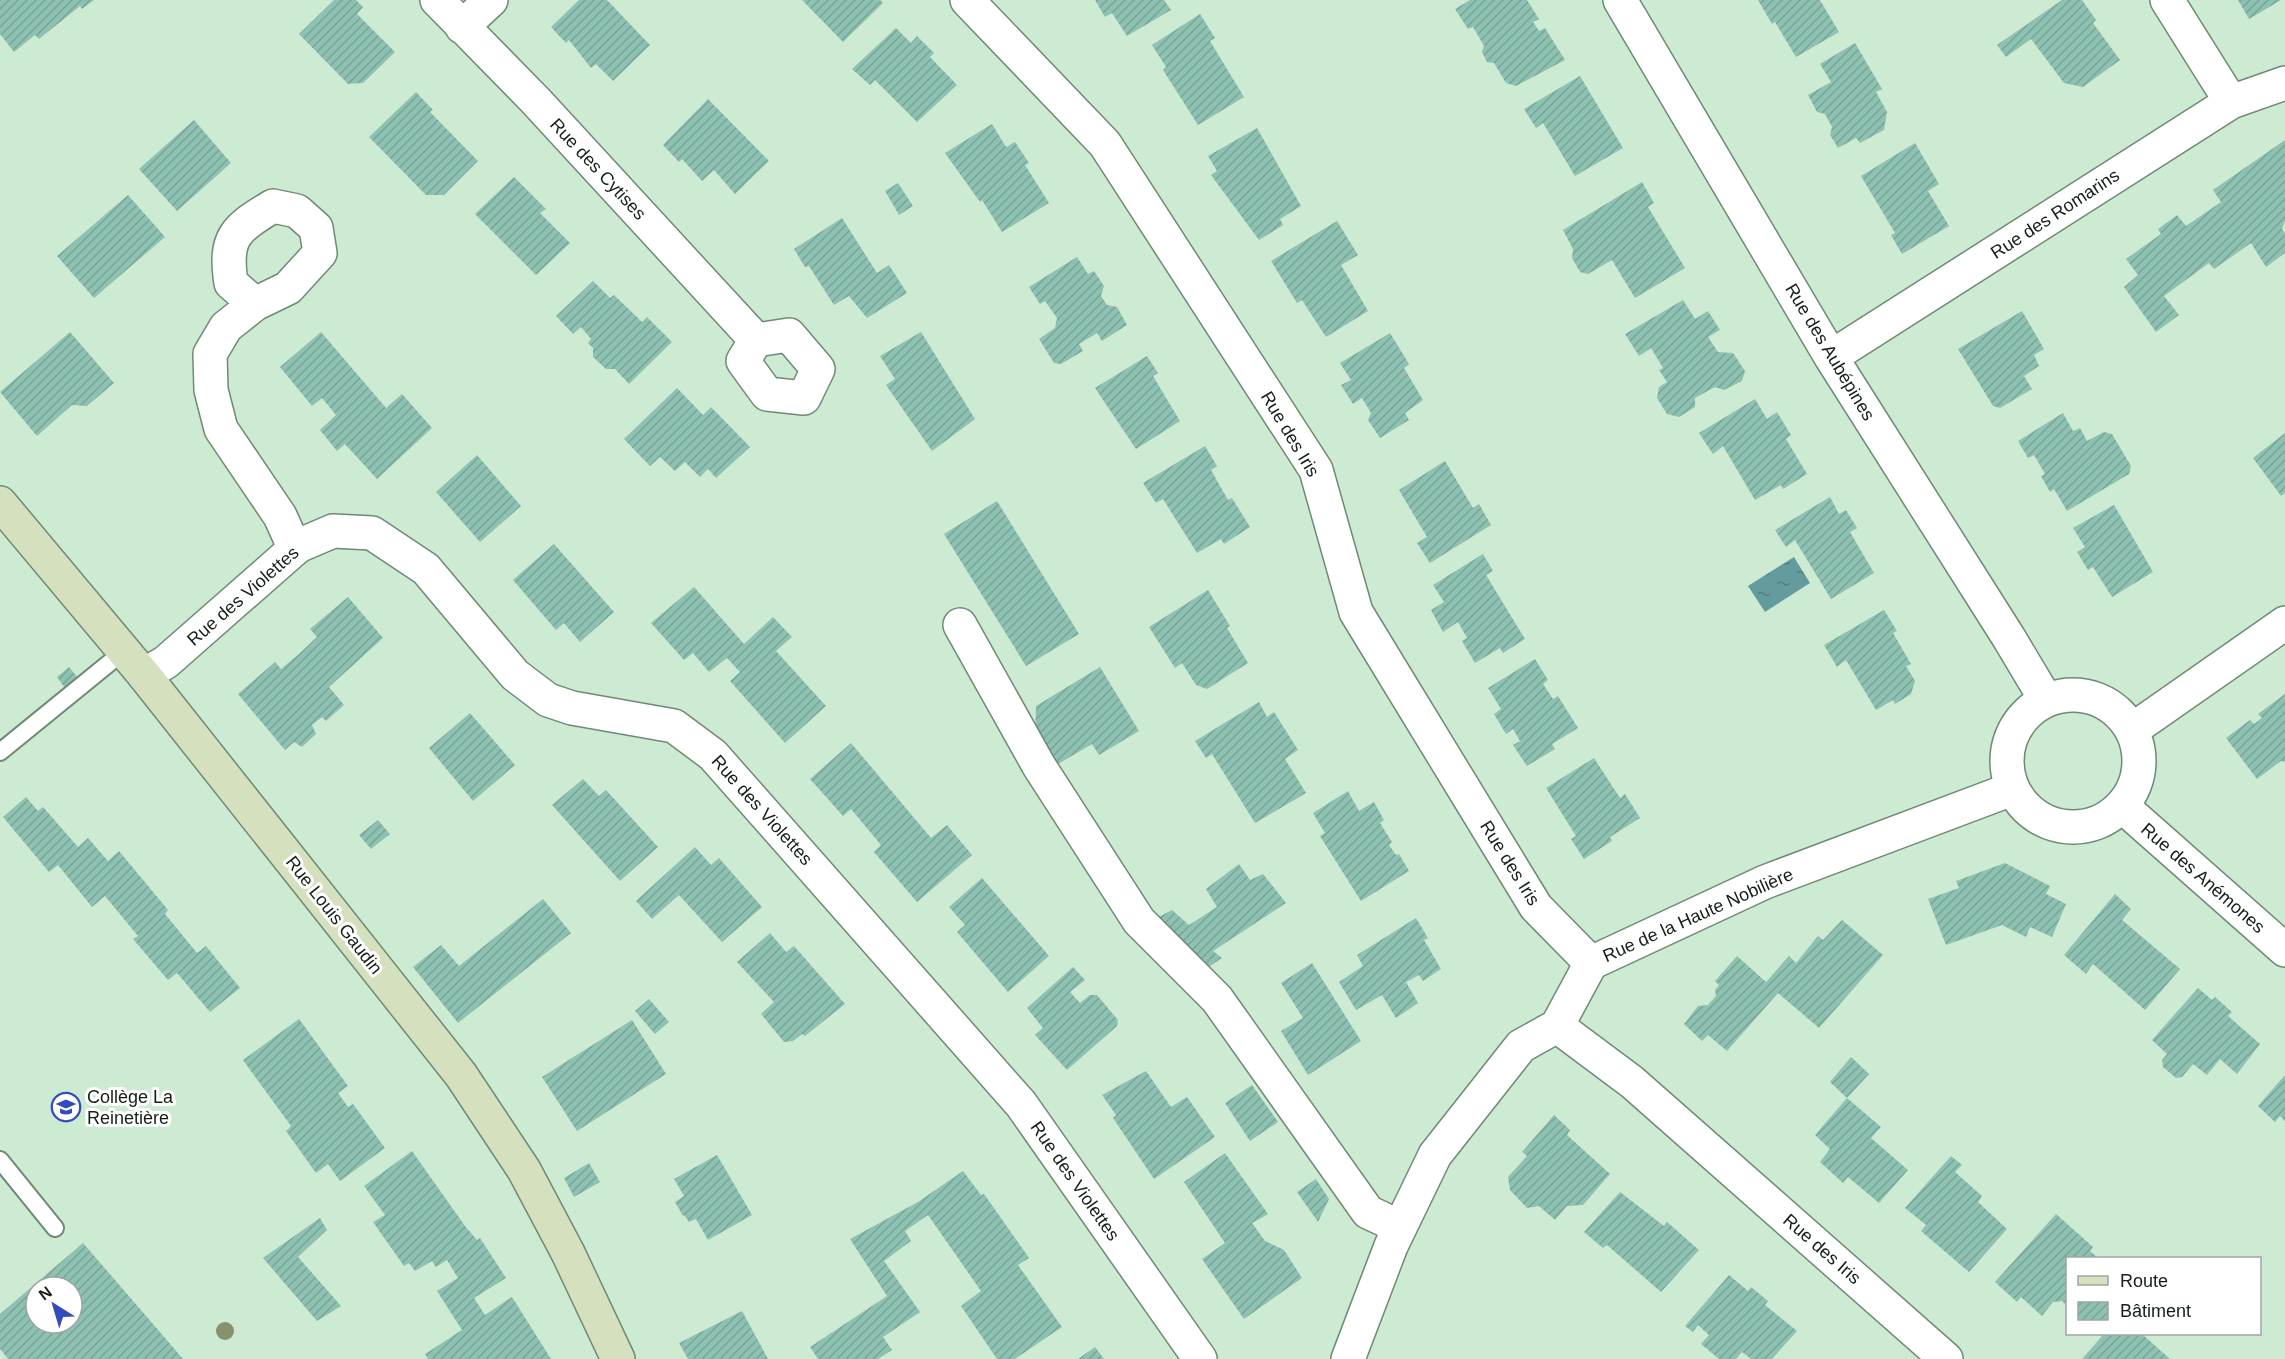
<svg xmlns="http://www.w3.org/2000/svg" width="2285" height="1359" font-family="Arial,sans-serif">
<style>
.water{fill:url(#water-ripples)}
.building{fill:url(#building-hatch);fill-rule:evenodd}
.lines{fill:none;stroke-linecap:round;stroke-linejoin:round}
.lane-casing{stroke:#6e8a74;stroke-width:20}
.street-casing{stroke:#6e8a74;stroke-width:36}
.secondary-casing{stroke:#6e8a74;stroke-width:36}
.lane{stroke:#fff;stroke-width:16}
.street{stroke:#fff;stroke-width:33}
.secondary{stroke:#d4e0be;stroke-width:33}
.tree{fill:#87926a}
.labels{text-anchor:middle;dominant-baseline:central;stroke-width:6;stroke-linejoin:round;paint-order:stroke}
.street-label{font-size:18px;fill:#141f16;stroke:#fff}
.poi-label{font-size:18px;fill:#141f16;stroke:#fff;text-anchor:start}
</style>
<defs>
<pattern id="water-ripples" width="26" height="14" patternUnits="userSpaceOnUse" patternTransform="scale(1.5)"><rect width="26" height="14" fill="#649c9e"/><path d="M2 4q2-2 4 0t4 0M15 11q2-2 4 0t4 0" fill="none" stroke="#517f80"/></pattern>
<pattern id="building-hatch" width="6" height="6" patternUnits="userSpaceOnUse" patternTransform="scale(1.5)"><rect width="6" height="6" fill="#8dc1b1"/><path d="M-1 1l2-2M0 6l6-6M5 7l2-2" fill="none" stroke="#79a598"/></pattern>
</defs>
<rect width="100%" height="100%" fill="#cdebd3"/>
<path class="water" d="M1794 557 1810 583 1765 612 1748 586Z"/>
<path class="building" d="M0 0H94L82 9 80 6 39 39 35 35 14 52 0 34Z
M334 0H356L363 7 357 14 395 52 363 83 348 84 299 34Z
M579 0H607L650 45 613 81 596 64 591 68 569 40 566 43 551 27Z
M802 0H880L883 3 843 42Z
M1095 0H1164L1171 10 1127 36 1112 13 1105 17Z
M1470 0H1527L1539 19 1533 22 1539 31 1545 28 1565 60 1516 86 1506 83 1494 63 1487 62 1482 52 1484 46 1473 27 1468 29 1455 9Z
M1758 0H1820L1839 32 1796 57 1775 22 1772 24Z
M2062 0H2082L2096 20 2093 23 2120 60 2083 87 2064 83 2031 39 2006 57 1997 45Z
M2238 0H2281L2249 19Z
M1200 14 1215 38 1210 41 1244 97 1198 125 1163 70 1166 67 1152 45Z
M896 28 911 43 917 36 934 53 930 57 957 85 917 122 875 80 870 85 852 69Z
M1855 43 1882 89 1876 92 1887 112 1884 130 1860 143 1856 138 1838 148 1830 135 1832 127 1825 114 1817 112 1808 95 1831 82 1820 64Z
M1580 76 1623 148 1575 176 1543 123 1536 128 1524 109Z
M416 92 433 110 430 112 478 161 444 195H426L369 137Z
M708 99 769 161 735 194 714 170 702 181 682 159 679 162 663 145Z
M194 120 231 163 177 211 139 169Z
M992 124 1006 147 1015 142 1029 163 1025 165 1049 203 1002 232 982 200 980 202 945 153Z
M1257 128 1301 206 1280 219 1283 225 1259 240 1211 175 1217 171 1208 156Z
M2285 140V221L2282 229 2285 233V253L2266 267 2251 243 2214 269 2209 263 2164 296 2179 315 2156 332 2124 287 2138 275 2126 259 2161 234 2158 229 2177 215 2186 226 2221 202 2213 190Z
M1915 143 1939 184 1928 191 1949 226 1902 254 1891 235 1895 233 1861 176Z
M514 177 546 209 540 213 570 243 536 275 475 214Z
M1642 182 1654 203 1648 207 1685 268 1635 298 1612 260 1588 274 1580 272 1572 258 1573 249 1563 230Z
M898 183 913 206 899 215 885 191Z
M128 195 165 237 94 298 57 256Z
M842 218 877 273 889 265 907 293 867 318 849 296 834 305 809 266 805 267 794 249Z
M1337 221 1358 255 1341 265 1368 311 1326 337 1302 300 1297 303 1271 261Z
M1077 257 1088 274 1094 271 1104 286 1101 296 1107 305 1117 307 1127 325 1102 341 1097 333 1079 344 1083 351 1061 364 1054 363 1039 339 1055 328 1057 318 1045 301 1040 304 1029 287Z
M593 281 610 298 614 295 642 322 647 317 672 342 629 384 615 369H606L593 357V348L588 343 591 339 581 327 573 334 556 316Z
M1683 300 1695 319 1708 311 1720 330 1708 337 1718 352 1733 353 1745 371 1742 381 1724 390 1715 387 1695 398V407L1679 417 1667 414 1657 398 1659 387 1667 382 1659 370 1663 368 1651 348 1639 356 1625 334Z
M2022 311 2044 349 2034 355 2039 366 2024 376 2032 389 2000 408 1993 406 1958 349Z
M70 332 114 383 87 406 72 405 37 436 0 392Z
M321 332 386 408 402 394 432 428 377 479 345 444 337 451 320 430 336 415 322 398 312 406 280 367Z
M921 332 975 419 932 451 886 385 895 379 880 356Z
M1390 333 1409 364 1404 368 1423 400 1405 413 1409 420 1380 438 1368 420 1371 413 1362 398 1353 404 1341 385 1351 380 1340 363Z
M1147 356 1158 373 1153 376 1180 421 1136 449 1095 388Z
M677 388 703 415 711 407 750 447 716 478 708 469 700 477 685 462 675 471 660 457 650 466 624 439Z
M1755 399 1767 419 1777 412 1791 435 1786 439 1807 474 1783 489 1781 485 1755 500 1723 446 1713 454 1699 433Z
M2063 413 2073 431 2080 428 2087 441 2104 432 2112 434 2131 466 2129 474 2067 511 2054 489 2050 492 2041 476 2045 474 2034 455 2028 458 2018 441Z
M2285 433V493L2281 496 2253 458Z
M1205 446 1217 466 1211 470 1228 500 1232 498 1250 527 1224 544 1221 539 1197 553 1163 499 1156 503 1143 483Z
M477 455 521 506 480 542 436 492Z
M1445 461 1473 508 1479 504 1491 525 1430 563 1417 543 1427 537 1399 490Z
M1830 497 1839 514 1846 510 1857 528 1850 532 1874 573 1831 599 1795 540 1786 547 1775 530Z
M997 501 1079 634 1026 666 944 534Z
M2114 505 2153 572 2112 597 2093 567 2088 570 2077 552 2085 547 2073 528Z
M554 544 614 612 580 642 564 623 556 630 513 580Z
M1483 554 1493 571 1486 575 1525 639 1503 653 1500 648 1475 663 1462 641 1467 638 1458 622 1443 632 1431 610 1444 602 1433 585Z
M694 587 744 644 773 617 792 637 776 651 826 706 785 743 730 681 740 672 727 658 709 672 693 653 684 660 651 623Z
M1208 590 1230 626 1227 628 1248 663 1207 689 1196 685 1182 663 1175 668 1149 627Z
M348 597 383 638 329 687 344 705 326 721 322 717 312 725 316 734 302 747 294 742 285 750 238 694 275 662 281 669 300 653 317 637 310 629Z
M1884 610 1897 631 1893 633 1911 664 1906 666 1915 681 1911 694 1895 704 1893 700 1876 710 1846 660 1837 667 1824 645Z
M1535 659 1548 680 1543 684 1553 699 1558 696 1578 728 1552 744 1555 749 1527 766 1513 745 1520 741 1513 729 1506 734 1494 714 1501 709 1488 688Z
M69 667 78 678 65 688 57 677Z
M1100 667 1139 731 1099 755 1092 744 1053 767 1035 738 1036 706Z
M2285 694V762L2281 761 2257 779 2226 738 2250 720 2254 724 2262 718 2258 714Z
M1259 702 1267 717 1274 712 1298 750 1285 759 1306 793 1255 823 1212 754 1206 758 1195 741Z
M470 713 515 765 473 801 429 748Z
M851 743 931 838 947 825 972 855 917 902 874 852 881 845 851 809 843 816 810 779Z
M1594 758 1620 798 1625 794 1640 818 1610 837 1612 841 1584 859 1571 839 1576 836 1546 788Z
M583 779 599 796 606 790 658 847 620 881 552 805Z
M1348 791 1359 811 1374 802 1384 820 1380 823 1392 842 1389 845 1396 855 1399 854 1409 871 1361 901 1320 836 1325 833 1313 813Z
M26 797 38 811 43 807 78 847 88 838 108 861 119 851 168 910 165 914 197 953 206 946 240 988 210 1012 177 973 168 980 133 939 138 936 105 896 92 907 58 865 49 872 3 817Z
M378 820 390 834 371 849 359 835Z
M695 847 711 865 719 858 762 907 722 942 679 895 652 919 636 901Z
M2005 863 2050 886 2046 894 2066 904 2052 937 2030 927 2026 937 2002 925 1946 945 1928 899 1959 888 1956 881Z
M1239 864 1250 880 1263 874 1286 903 1213 951 1222 958 1201 972 1151 921 1172 910 1189 925 1217 907 1206 889Z
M982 878 1049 956 1008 992 957 932 965 925 949 907Z
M2115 894 2131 909 2122 920 2180 969 2145 1010 2093 964 2086 974 2064 955Z
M543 899 571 933 458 1023 413 967 441 945 459 966Z
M1416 918 1428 938 1424 940 1441 969 1423 981 1419 975 1406 982 1418 1003 1396 1018 1382 995 1356 1010 1339 982 1363 966 1357 955Z
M1842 920 1883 955 1819 1028 1778 993 1727 1051 1708 1035 1702 1041 1684 1024 1698 1006 1708 1005 1716 996 1715 990 1719 985 1715 981 1737 956 1766 982 1789 956 1796 963 1818 936 1823 940Z
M770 933 786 952 794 946 845 1004 805 1036 802 1034 793 1041 784 1042 761 1014 774 1002 737 962Z
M1312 963 1361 1041 1308 1075 1281 1031 1303 1018 1281 983Z
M1073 967 1085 980 1070 992 1080 1003 1090 995H1097L1118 1020 1117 1026 1067 1070 1035 1035 1043 1028 1027 1008Z
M2198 988 2212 1000 2215 997 2232 1012 2228 1016 2260 1044 2237 1074 2220 1059 2207 1075 2193 1064 2182 1077 2176 1078 2163 1067 2162 1060 2167 1054 2152 1040Z
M649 999 669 1022 655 1034 635 1011Z
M299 1019 348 1086 338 1093 348 1107 353 1104 385 1148 340 1181 328 1164 316 1173 286 1131 291 1126 243 1060Z
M632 1020 666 1074 577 1131 542 1077Z
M1851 1057 1869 1074 1847 1098 1830 1082Z
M1146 1071 1171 1107 1187 1097 1215 1137 1154 1179 1113 1118 1116 1115 1102 1095Z
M2285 1075V1121L2280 1116 2275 1122 2258 1106Z
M1252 1085 1278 1122 1250 1141 1225 1103Z
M1847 1098 1881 1127 1871 1138 1908 1170 1879 1203 1848 1177 1843 1183 1820 1162 1830 1149 1815 1135Z
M1554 1115 1570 1130 1567 1135 1610 1174 1583 1205 1567 1206 1555 1220 1539 1206 1527 1208 1510 1190 1508 1177 1527 1156 1522 1152Z
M412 1151 465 1226 477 1240 480 1238 506 1278 474 1298 485 1315 512 1297 551 1359H428L425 1354 462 1330 437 1291 458 1278 447 1260 436 1267 432 1261 415 1271 409 1263 404 1266 373 1222 385 1215 364 1186Z
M1225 1153 1268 1214 1252 1223 1265 1241 1284 1250 1302 1278 1244 1319 1202 1259 1225 1243 1184 1182Z
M717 1155 752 1215 708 1240 696 1219 689 1222 684 1215 683 1216 675 1202 684 1196 674 1179Z
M1951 1156 1962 1165 1955 1172 1982 1196 1978 1202 2007 1229 1969 1272 1921 1231 1926 1225 1905 1208Z
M589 1163 600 1182 574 1197 564 1178Z
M963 1171 981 1195 984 1194 1029 1258 1018 1265 1062 1327 1015 1359H997L961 1306 981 1291 928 1215 905 1231 911 1241 884 1261 920 1312 883 1337 892 1350 878 1359H818L810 1347 887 1296 850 1239 918 1202Z
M1316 1179 1329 1199 1318 1222 1297 1192Z
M1620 1192 1664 1226 1667 1222 1699 1250 1661 1292 1607 1245 1603 1248 1584 1232Z
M2056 1214 2093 1247 2090 1251 2098 1258H2067V1306L2062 1301 2053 1302 2042 1316 2021 1297 2017 1302 1995 1282Z
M320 1218 327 1230 298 1257 341 1306 317 1321 263 1258Z
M83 1243 153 1324 183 1359H8L0 1349V1314ZM36 1287H72V1323H36Z
M1729 1275 1748 1291 1751 1287 1768 1301 1765 1305 1797 1331 1772 1359H1751L1742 1352 1736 1359H1719L1701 1344 1709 1335 1698 1325 1693 1332 1685 1326Z
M742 1311 768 1359H688L679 1343Z
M2104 1334H2142L2170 1359H2082Z
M1095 1347 1104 1359H1078Z"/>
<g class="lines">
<g class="lane-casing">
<path id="lane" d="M0 752 124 651
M0 1160 55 1228"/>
</g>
<g class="street-casing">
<path id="street" d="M437 0 535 100 756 340
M967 0 1105 144 1316 470 1356 612 1536 907 1591 963
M1620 0 1831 357 2009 638 2046 700
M2167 0 2231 102
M462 27 491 0
M273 206 297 211 316 228 320 253 288 288 255 304 231 283C224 237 235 229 273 206Z
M255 304 226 327 210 354 211 390 221 429 280 516 295 549
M789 335 818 369 804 398 767 394 743 361 756 340Z
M1831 357 2231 102 2285 83
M960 625 1039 766 1139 921 1217 999 1368 1212 1400 1227
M144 675 166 662 298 546 333 531 372 533 426 569 515 675 548 700 572 708 674 726 713 755 1021 1104 1200 1359
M2007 761a66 66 0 1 1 132 0a66 66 0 1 1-132 0Z
M2132 730 2285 623
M2122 806 2285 950
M1557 1026 1632 1082 1946 1359
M1348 1359 1391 1246 1435 1155 1521 1046 1557 1026 1591 963 1765 882 2012 789"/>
</g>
<g class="secondary-casing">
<path id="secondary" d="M0 503 144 675 461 1075 524 1170 568 1253 618 1359"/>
</g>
<use href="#lane" class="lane"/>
<use href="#street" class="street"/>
<use href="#secondary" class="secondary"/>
</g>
<circle class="tree" cx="225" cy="1331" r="9"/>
<defs>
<g id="school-ring" transform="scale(1.5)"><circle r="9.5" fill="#fff" stroke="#334bbd" stroke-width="1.5"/><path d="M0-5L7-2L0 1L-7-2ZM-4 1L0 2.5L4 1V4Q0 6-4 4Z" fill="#334bbd"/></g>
</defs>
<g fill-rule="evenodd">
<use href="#school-ring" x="66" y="1107"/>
</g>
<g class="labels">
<g class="street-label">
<text transform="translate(598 169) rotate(47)">Rue des Cytises</text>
<text transform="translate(2055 214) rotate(-33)">Rue des Romarins</text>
<text transform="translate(1830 352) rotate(59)">Rue des Aubépines</text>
<text transform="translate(1290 434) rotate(59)">Rue des Iris</text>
<text transform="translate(243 596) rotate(-41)">Rue des Violettes</text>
<text transform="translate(762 810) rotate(48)">Rue des Violettes</text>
<text transform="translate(1510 863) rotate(58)">Rue des Iris</text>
<text transform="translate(2203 878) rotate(41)">Rue des Anémones</text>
<text transform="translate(334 915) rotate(52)">Rue Louis Gaudin</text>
<text transform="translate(1698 915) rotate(-24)">Rue de la Haute Nobilière</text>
<text transform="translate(1075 1181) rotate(55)">Rue des Violettes</text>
<text transform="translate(1822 1249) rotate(41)">Rue des Iris</text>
</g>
<g class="poi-label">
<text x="87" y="1097">Collège La<tspan x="87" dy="21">Reinetière</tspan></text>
</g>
</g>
<rect x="2066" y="1257" width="195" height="78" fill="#ffffff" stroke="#a1a5a2" stroke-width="1.5"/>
<rect x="2078" y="1276" width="30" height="9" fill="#d4e0be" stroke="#a1a5a2" stroke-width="1.5"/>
<text x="2120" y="1287" font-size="18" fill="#141f16">Route</text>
<rect x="2078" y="1302" width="30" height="18" fill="url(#building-hatch)" stroke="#a1a5a2" stroke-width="1.5"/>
<text x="2120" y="1317" font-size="18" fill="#141f16">Bâtiment</text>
<g transform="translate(54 1305) rotate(323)"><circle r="28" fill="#ffffff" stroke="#a1a5a2" stroke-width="1.5"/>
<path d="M0-4.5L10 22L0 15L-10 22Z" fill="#334bbd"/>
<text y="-9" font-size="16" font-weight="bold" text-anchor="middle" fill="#141f16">N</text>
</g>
</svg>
